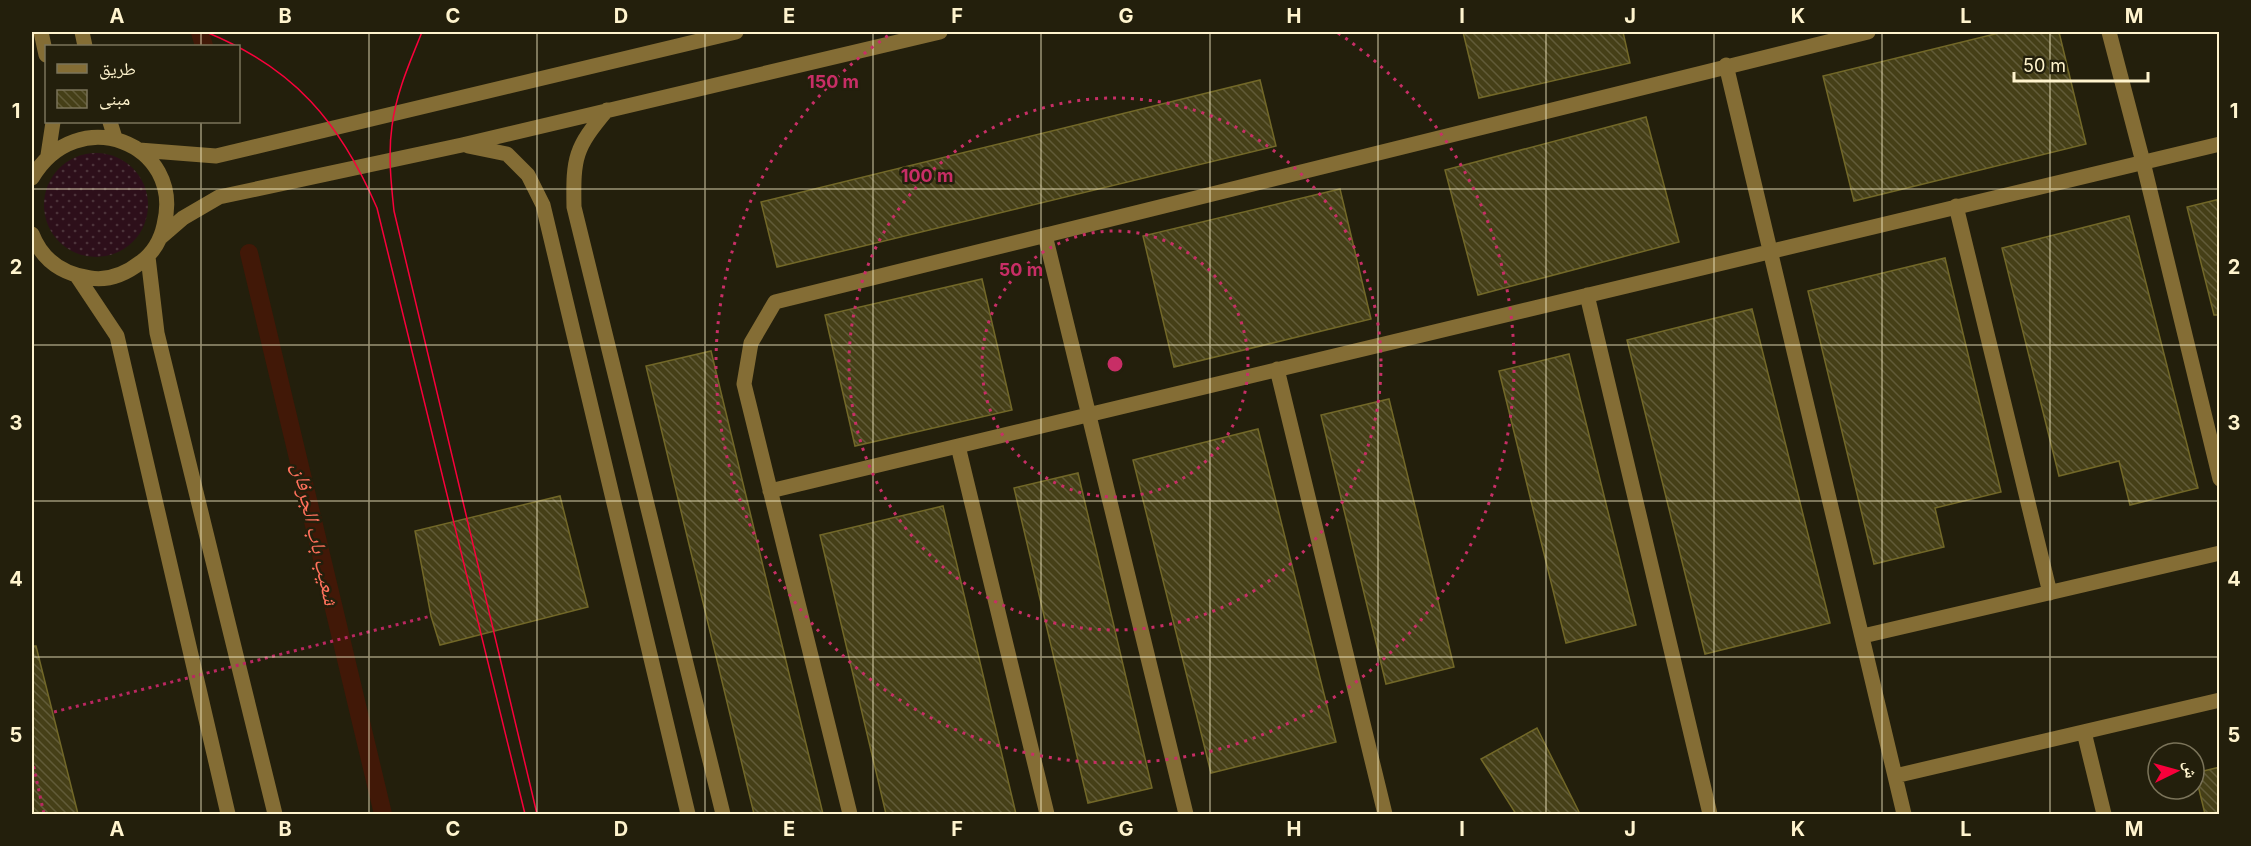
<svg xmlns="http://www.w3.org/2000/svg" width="2251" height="846" font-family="Inter,'Noto Naskh Arabic',sans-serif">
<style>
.garden{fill:url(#garden-dots)}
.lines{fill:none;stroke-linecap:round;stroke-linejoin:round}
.canal{stroke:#411807;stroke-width:18}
.building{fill:url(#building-back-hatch);stroke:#726828;stroke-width:1.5}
.path{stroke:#ba2761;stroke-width:3;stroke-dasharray:3 4.5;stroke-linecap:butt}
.minor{stroke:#846d35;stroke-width:15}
.tram{stroke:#f9003b;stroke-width:1.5}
.path-bridge{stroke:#ba2761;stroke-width:3;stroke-dasharray:3 4.5;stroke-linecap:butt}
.grid{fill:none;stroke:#fff4ce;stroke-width:1.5;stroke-opacity:0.55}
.ring{fill:none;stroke:#c82e66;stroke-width:3;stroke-dasharray:3 6}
.labels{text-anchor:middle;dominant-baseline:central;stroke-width:5;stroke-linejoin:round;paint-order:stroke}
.water-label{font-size:21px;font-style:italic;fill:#ff715c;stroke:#231f0c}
.centre{fill:#c82e66;stroke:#231f0c;stroke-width:3}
.ring-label{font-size:18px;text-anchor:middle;font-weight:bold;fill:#c82e66;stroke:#231f0c;stroke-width:5;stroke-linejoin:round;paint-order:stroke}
.neatline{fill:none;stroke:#fff4ce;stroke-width:2}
.grid-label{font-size:20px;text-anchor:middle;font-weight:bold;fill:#fff4ce}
</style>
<defs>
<pattern id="garden-dots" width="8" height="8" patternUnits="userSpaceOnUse" patternTransform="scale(1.5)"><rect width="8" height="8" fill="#2d0f1a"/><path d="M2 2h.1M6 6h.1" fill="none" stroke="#4c333a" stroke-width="1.8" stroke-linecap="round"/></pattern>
<pattern id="building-back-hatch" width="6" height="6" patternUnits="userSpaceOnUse" patternTransform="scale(1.5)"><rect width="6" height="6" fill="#453f17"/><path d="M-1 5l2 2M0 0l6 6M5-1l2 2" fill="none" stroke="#615b38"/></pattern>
</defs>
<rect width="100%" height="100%" fill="#231f0c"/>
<path class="garden" d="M44 205a52 52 0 1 1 104 0a52 52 0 1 1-104 0Z"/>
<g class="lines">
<path class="canal" d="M200 32 204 46
M249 253 383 814"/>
</g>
<path class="building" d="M1463 32H1623L1630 63 1479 98Z
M2003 32H2059L2086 144 1854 201 1823 76Z
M1260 80 1276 146 777 267 761 202Z
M1646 117 1679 242 1478 295 1445 170Z
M1340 189 1371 319 1174 367 1143 236Z
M2220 199V315H2214L2187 207Z
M2129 216 2198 488 2130 505 2119 461 2059 476 2002 248Z
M1945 258 2001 492 1935 508 1944 547 1874 564 1808 291Z
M982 279 1012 410 855 446 825 315Z
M1752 309 1830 623 1705 654 1627 340Z
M711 351 823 814H754L646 366Z
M1569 354 1636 625 1566 643 1499 371Z
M1389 399 1454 667 1386 684 1321 415Z
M1258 429 1336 742 1211 773 1133 460Z
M1078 473 1152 788 1088 803 1014 488Z
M560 496 588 607 440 645 431 616 415 531Z
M943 506 1016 814H886L820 535Z
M32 646H36L78 814H32Z
M1537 728 1580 814H1516L1481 759Z
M2220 767V814H2205L2195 773Z"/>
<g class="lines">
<path class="path" d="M32 759 44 814"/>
<path class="minor" d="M41 32 46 55
M82 32 85 46
M2109 32 2143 162 2220 479
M1726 65 1904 814
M607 110C575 148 573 157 574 207L723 814
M110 122 115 138
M468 146 507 154 528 175 543 205 688 814
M139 150 216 156 736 32
M48 155 53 122
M32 178C77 101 185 143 164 225 161 239 153 253 141 262 127 273 109 281 90 278 63 274 42 260 32 234
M1956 206 2050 593
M1045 235 1186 814
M161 237 183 218 219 197 462 145 940 32
M148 257 157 333 275 814
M77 276 117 336 228 814
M1587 295 1710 814
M1277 369 1385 814
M958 446 1047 814
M770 491 2220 144
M1863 636 2220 553
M2084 732 2104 814
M1895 776 2220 700
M850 814 744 384 751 343 775 302 1868 32"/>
<path class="tram" d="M206 32C294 68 340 122 377 208L525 814
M422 32C410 62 396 93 392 126 388 154 391 183 394 211L537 814"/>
<path class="path-bridge" d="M54 712 431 616"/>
</g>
<path class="grid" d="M201 32V46M369 32V814M537 32V814M705 32V814M873 32V814M1041 32V814M1210 32V814M1378 32V814M1546 32V814M1714 32V814M1882 32V814M2050 32V814M201 122V814M32 189H2220M32 345H2220M32 501H2220M32 657H2220"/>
<g class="ring">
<circle cx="1115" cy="364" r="133"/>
<circle cx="1115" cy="364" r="266"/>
<path d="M1338 33A399 399 0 1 1 892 33"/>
</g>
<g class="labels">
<g class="water-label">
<text transform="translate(316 534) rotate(77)">شعيب باب الجرفان</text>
</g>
</g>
<circle cx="1115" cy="364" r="9" class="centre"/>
<g class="ring-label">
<text x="833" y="88">150 m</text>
<text x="927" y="182">100 m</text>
<text x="1021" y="276">50 m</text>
</g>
<rect width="2251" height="846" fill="none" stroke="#231f0c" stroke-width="66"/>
<rect x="45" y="45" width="195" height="78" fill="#231f0c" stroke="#7b745a" stroke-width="1.5"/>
<rect x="57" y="64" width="30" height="9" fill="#846d35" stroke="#7b745a" stroke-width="1.5"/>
<text x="99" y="75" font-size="18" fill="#fff4ce">طريق</text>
<rect x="57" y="90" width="30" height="18" fill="url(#building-back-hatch)" stroke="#7b745a" stroke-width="1.5"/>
<text x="99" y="105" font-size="18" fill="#fff4ce">مبنى</text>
<g transform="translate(2176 771) rotate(85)"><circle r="28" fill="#231f0c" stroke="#7b745a" stroke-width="1.5"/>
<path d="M0-4.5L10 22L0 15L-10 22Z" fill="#f9003b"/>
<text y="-9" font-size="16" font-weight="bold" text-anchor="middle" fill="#fff4ce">ش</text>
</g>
<path d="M2014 72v9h134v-9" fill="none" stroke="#fff4ce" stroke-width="3"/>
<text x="2023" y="72" font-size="18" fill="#fff4ce" stroke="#231f0c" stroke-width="4.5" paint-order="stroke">50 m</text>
<rect x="33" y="33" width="2185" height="780" class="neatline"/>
<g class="grid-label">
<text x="117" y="23">A</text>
<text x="285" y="23">B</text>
<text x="453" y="23">C</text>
<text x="621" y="23">D</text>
<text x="789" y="23">E</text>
<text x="957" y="23">F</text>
<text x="1126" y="23">G</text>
<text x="1294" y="23">H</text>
<text x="1462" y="23">I</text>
<text x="1630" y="23">J</text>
<text x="1798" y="23">K</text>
<text x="1966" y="23">L</text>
<text x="2134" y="23">M</text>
<text x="16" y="118">1</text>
<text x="2234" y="118">1</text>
<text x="16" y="274">2</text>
<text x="2234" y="274">2</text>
<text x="16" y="430">3</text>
<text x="2234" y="430">3</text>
<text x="16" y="586">4</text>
<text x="2234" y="586">4</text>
<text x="16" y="742">5</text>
<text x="2234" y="742">5</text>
<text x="117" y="836">A</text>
<text x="285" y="836">B</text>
<text x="453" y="836">C</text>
<text x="621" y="836">D</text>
<text x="789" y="836">E</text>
<text x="957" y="836">F</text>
<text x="1126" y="836">G</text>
<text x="1294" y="836">H</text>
<text x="1462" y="836">I</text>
<text x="1630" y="836">J</text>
<text x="1798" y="836">K</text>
<text x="1966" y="836">L</text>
<text x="2134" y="836">M</text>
</g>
</svg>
